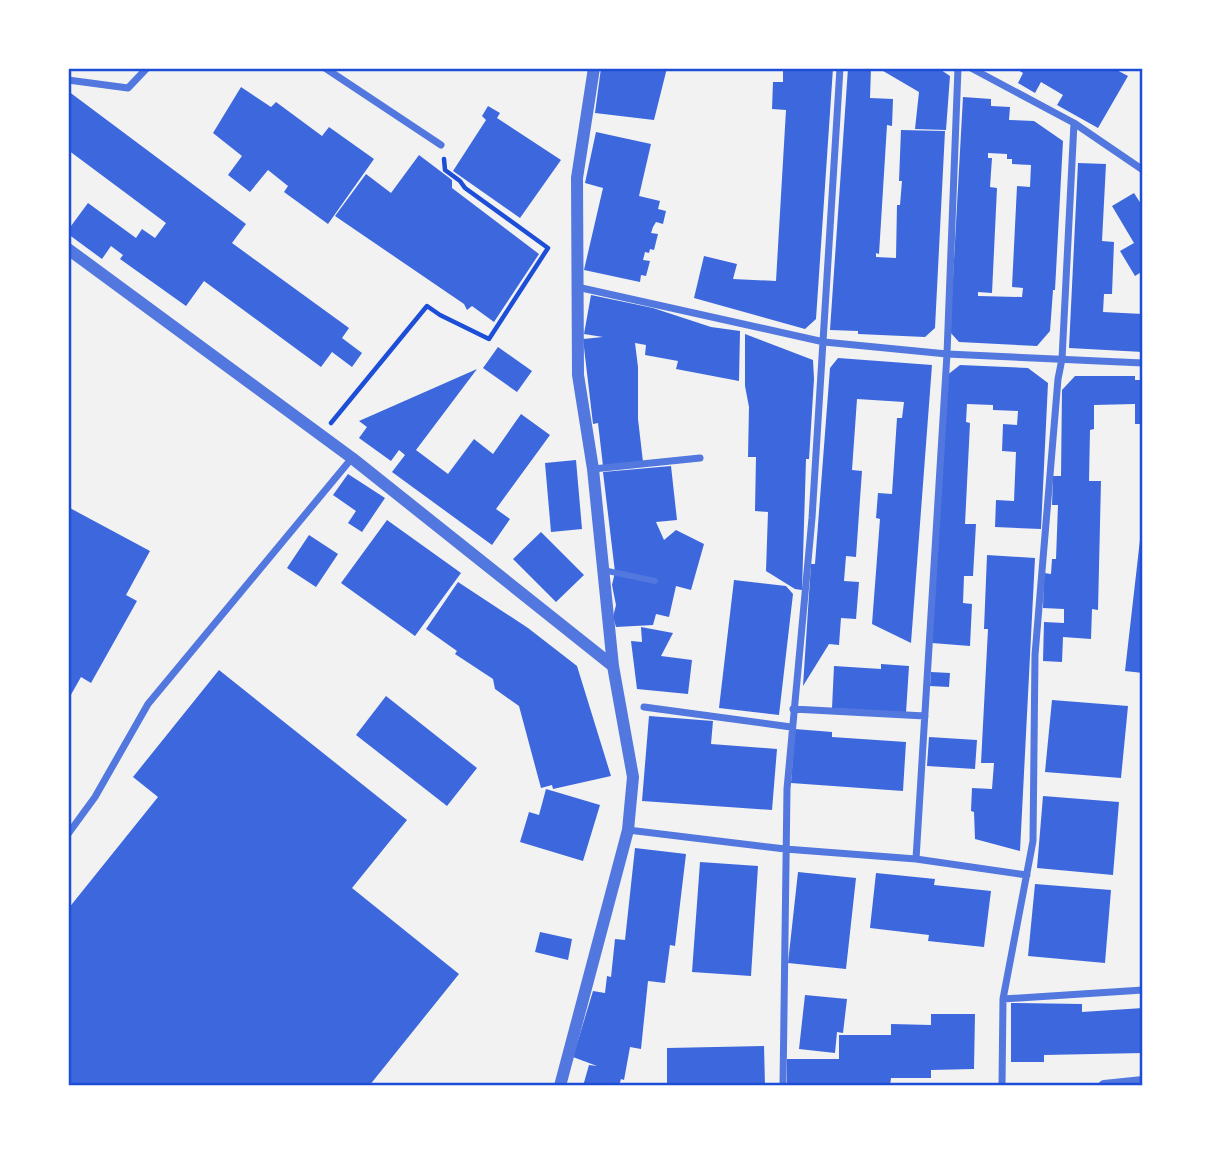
<svg xmlns="http://www.w3.org/2000/svg" width="1211" height="1154" font-family="'Golos Text',sans-serif">
<style>
.building{fill:#3d67dc;fill-rule:evenodd}
.lines{fill:none;stroke-linecap:round;stroke-linejoin:round}
.path{stroke:#1d4ed8;stroke-width:4.5}
.pedestrian{stroke:#5277de;stroke-width:6}
.minor{stroke:#5277de;stroke-width:7}
.tertiary{stroke:#5277de;stroke-width:12}
.neatline{fill:none;stroke:#1d4ed8;stroke-width:2.5}
</style>
<rect width="100%" height="100%" fill="#f2f2f2"/>
<path class="building" d="M601 68H667L654 120 595 113Z
M783 68H833L816 319 805 329 694 298 704 256 737 264 733 279 776 281 786 110 772 109 773 82H783Z
M848 68H871L870 98 893 99 892 126 887 125 879 254 876 253V257L896 258 897 205H900L902 181H899L901 130 945 131 935 328 925 337 858 334V331L830 330Z
M878 68H938L950 76 946 130 915 129 919 92Z
M1015 68H1113L1128 76 1098 128 1057 105 1063 95 1041 82 1035 93 1018 83 1023 73Z
M241 87 271 107 276 102 322 136 329 127 374 159 328 224 284 192 288 186 268 170 250 192 228 175 242 156 213 133Z
M68 91 246 224 232 243 349 328 342 338 362 353 352 367 332 352 321 367 204 281 186 306 120 259 123 255 111 246 102 259 68 234V230L88 203 136 238 142 229 155 238 166 223 68 150Z
M963 97 991 99V106L1010 107 1009 120 1034 121 1063 141 1055 290H1053L1050 331 1037 346 959 342 950 332ZM988 153 1007 154V159H1012V164L1031 165 1030 187 1017 186 1012 287 1023 288 1022 297 978 296V292L992 293 997 188 990 187 992 158H988Z
M488 106 500 113 497 118 561 160 520 218 453 171 486 120 482 116Z
M596 132 651 144 639 196 660 201 658 209 666 211 663 224 656 222 653 227 651 233 658 234 654 250 650 249 649 253 645 252 643 260 650 261 646 276 641 275 640 282 584 270 603 188 585 183Z
M419 155 452 180V188L539 254 494 322 472 306 467 310 464 304 335 216 366 174 391 193Z
M1078 163 1106 164 1102 241 1114 242 1112 294H1104L1103 312 1143 314V352L1069 348Z
M1134 193 1143 207V271L1135 276 1120 251 1134 243 1112 206Z
M591 295 653 308 711 327 740 331 739 381 676 369 678 361 645 355 646 345 635 343 638 367V419L643 462 603 466 598 423 593 424 583 339 603 337 584 334Z
M745 334 813 360 814 379 809 459H806L802 590 795 589 766 571 768 512 755 511 756 457H748L749 407 745 386Z
M498 347 532 371 517 392 483 368Z
M838 358 932 365 911 643 872 624 880 519 876 518 878 493 892 494 897 418H902L904 402 857 399 852 470 862 471 860 499 856 557 846 556 844 581 859 582 856 619 841 618 839 645 829 644 803 686 811 564H815L830 368Z
M960 365 1028 368 1048 383 1041 529 995 527 996 500 1014 501 1016 452 1002 451 1003 424 1017 425 1018 411 993 410V405L967 404 966 422 970 423 965 524H976L973 576H964L963 603 972 604 970 646 932 643 946 376Z
M477 369 416 450 448 474 474 439 493 454 521 414 550 435 496 509 510 519 492 545 392 472 405 455 399 450 391 461 359 438 367 427 359 421Z
M1075 376H1135V380H1143V424H1135V404L1094 405V429L1090 430 1089 481H1101L1098 610 1092 609 1091 639 1063 637 1062 662 1043 661 1044 622 1064 623V609L1043 608 1044 573 1051 574 1052 559H1056L1058 505H1052L1053 476H1061L1062 390Z
M576 460 582 529 551 532 545 463Z
M671 466 677 520 656 522 664 540 676 530 704 544 691 590 676 586 669 617 656 614 653 625 616 627 613 617 616 605 612 585 615 572 603 472Z
M348 474 385 498 362 532 348 523 356 511 333 495Z
M68 507 150 551 126 595 137 601 91 683 81 677 68 700Z
M387 520 461 573 415 636 341 583Z
M1141 531H1143V673L1125 671Z
M541 532 584 575 556 602 513 559Z
M309 535 338 554 316 587 287 568Z
M987 555 1035 558 1020 851 975 839 974 812 971 811 972 788 992 789 994 763H981L988 629H984Z
M734 580 786 586 793 594 779 715 719 708Z
M458 582 528 628 577 666 611 776 553 789 552 785 541 788 519 706 495 689 493 679 455 654 457 651 426 629Z
M641 627 673 633 661 656 692 660 688 694 637 689 631 641 642 642Z
M881 664 909 666 906 713 832 708 834 666 881 669Z
M219 670 407 820 352 888 459 974 369 1086H68V909L158 797 133 777Z
M931 672 950 673 949 687 930 686Z
M386 696 477 768 447 806 356 735Z
M1052 700 1128 706 1121 778 1045 772Z
M649 716 713 721 711 744 777 749 772 810 642 801Z
M795 729 832 732V737L906 742 903 791 791 783Z
M929 737 977 740 975 769 927 766Z
M546 789 600 805 583 861 520 842 529 812 539 815Z
M1043 796 1119 802 1113 875 1037 868Z
M635 848 686 854 675 946 670 945 665 983 648 981 641 1049 630 1047 624 1080 621 1079 619 1086H583L589 1065 597 1066 573 1057 593 991 605 993 607 976 611 977 615 939 625 940Z
M700 862 758 866 751 976 692 972Z
M798 872 856 878 846 969 788 963Z
M876 873 935 879 934 885 991 891 984 947 928 941 929 935 870 928Z
M1035 884 1111 890 1105 963 1028 956Z
M540 932 572 939 568 960 535 952Z
M805 995 847 999 843 1033 837 1032 835 1053 799 1049Z
M1011 1003 1082 1004V1012L1143 1008V1053L1044 1055V1062H1011Z
M931 1014H975L974 1069 931 1070V1078H891L890 1086H787V1059H839V1035H891V1024L931 1025Z
M764 1046 765 1086H667V1048Z"/>
<g class="lines">
<path class="path" d="M331 423 427 306 440 315 489 339 548 248 465 188 460 181 445 170 444 159"/>
<path class="pedestrian" d="M603 570 655 581"/>
<path class="minor" d="M325 68 441 145
M971 68 1074 123 1143 170
M68 80 128 88 147 68
M577 287 824 342 947 354 1143 363
M593 469 700 458
M644 707 791 727
M793 709 925 716
M628 830 785 849 916 859 1027 875
M68 834 95 797 148 704 352 458
M916 859 947 354 958 68
M1003 999 1143 990
M783 1086 787 789 812 518 840 68
M1002 1086 1003 999 1033 841 1035 655 1058 379 1062 359 1074 123"/>
<path class="tertiary" d="M68 249 352 458 613 666
M560 1086 628 830 633 777 613 666 593 469 578 375 577 178 594 68
M1104 1086 1143 1082"/>
</g>
<rect width="1211" height="1154" fill="none" stroke="#ffffff" stroke-width="140"/>
<rect x="70" y="70" width="1071" height="1014" class="neatline"/>
</svg>
